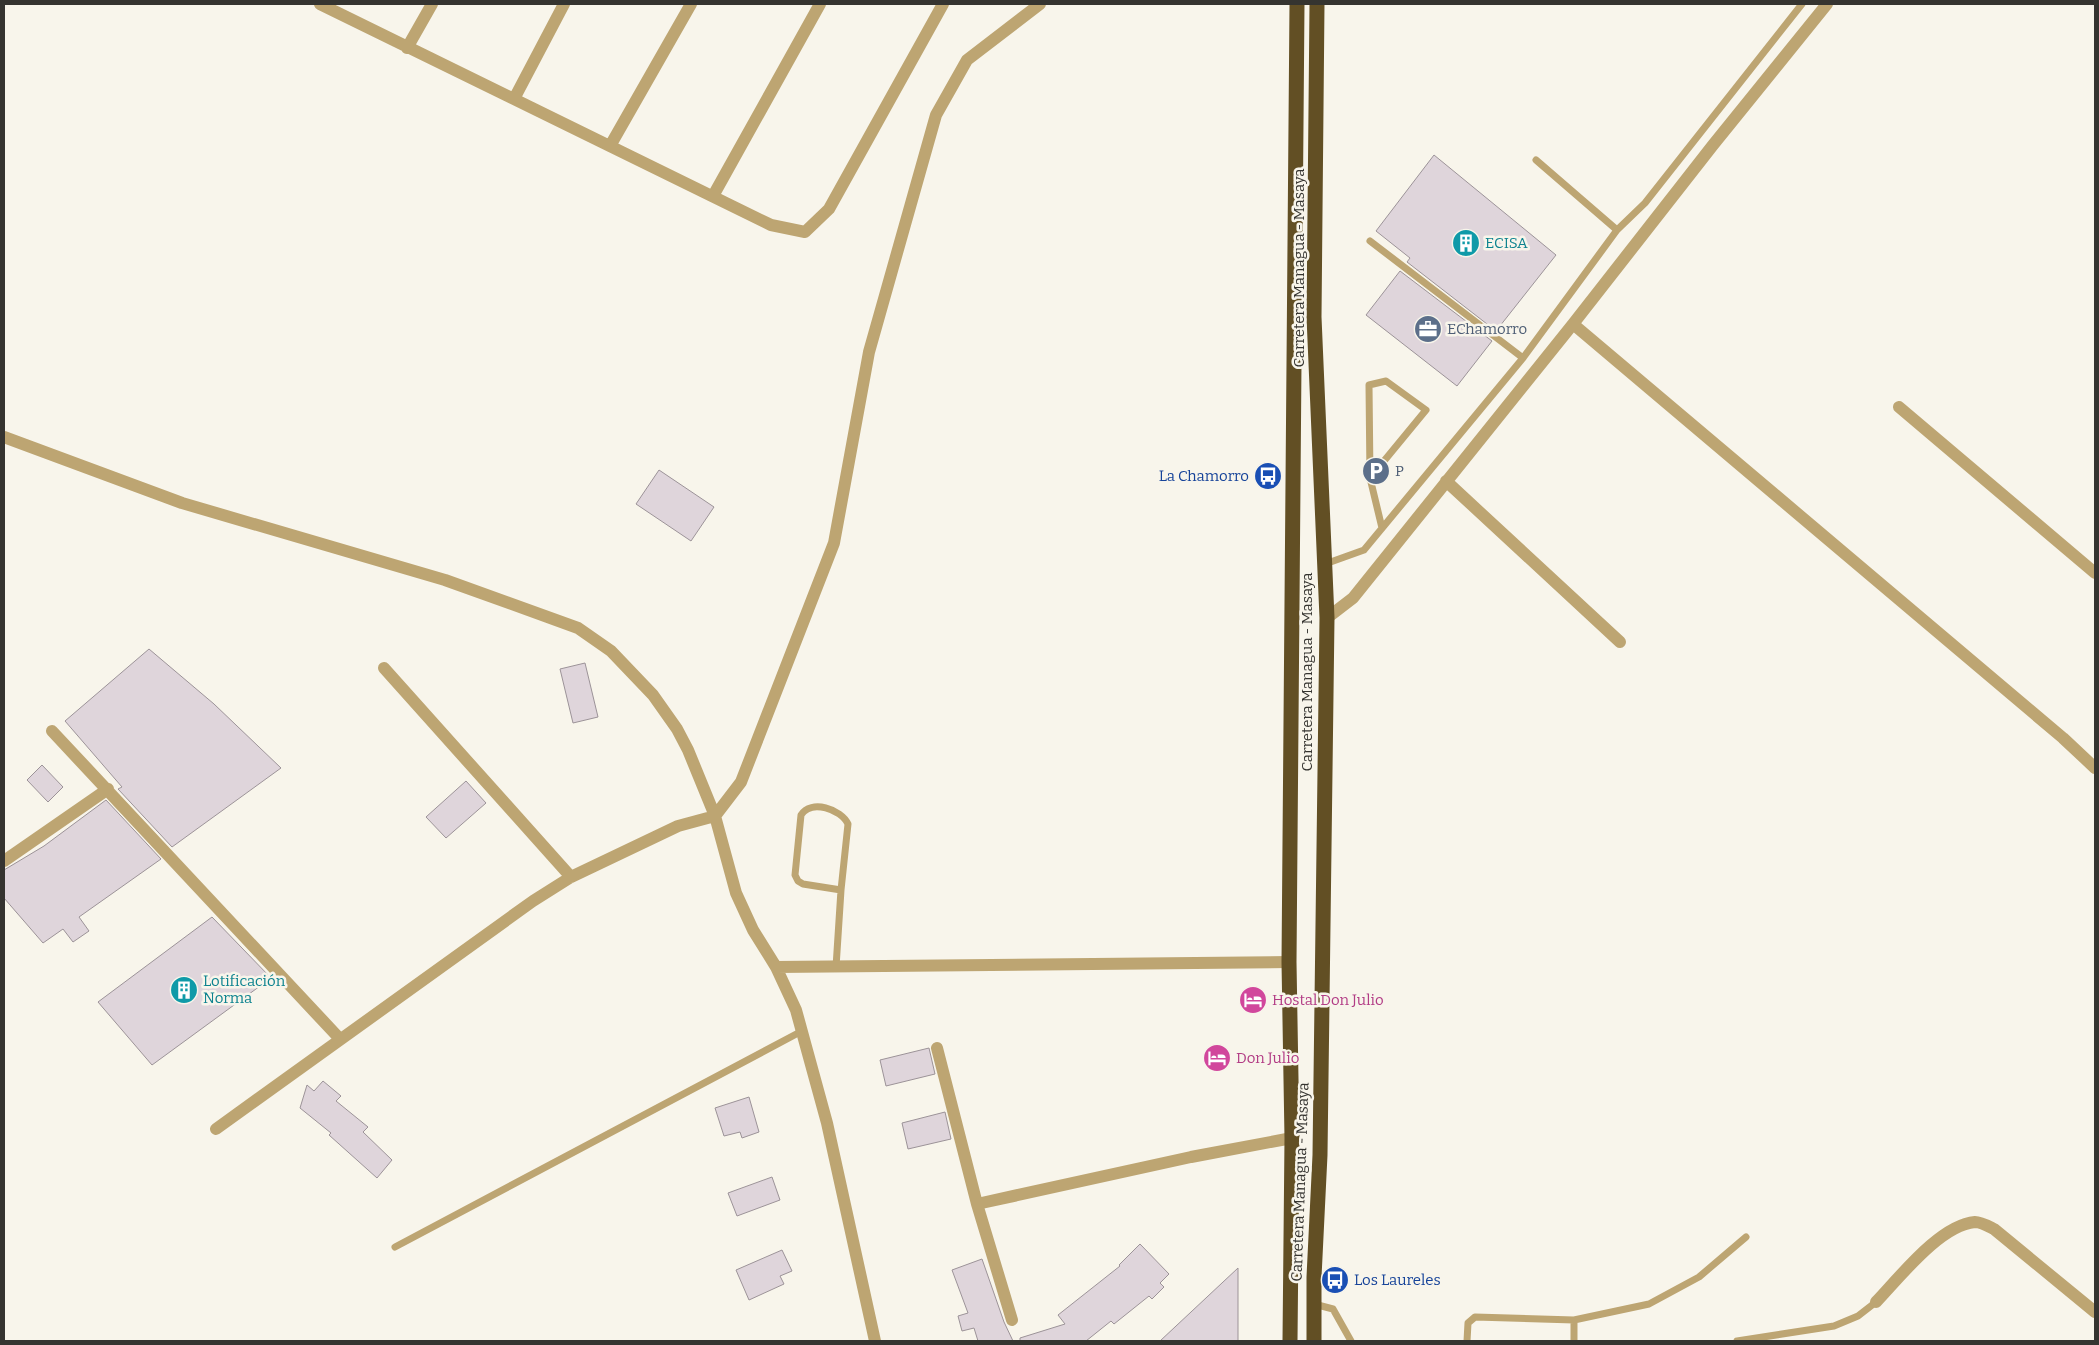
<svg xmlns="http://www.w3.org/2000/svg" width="2099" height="1345" font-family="Bitter,serif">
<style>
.building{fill:#dfd5db;stroke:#9c9398}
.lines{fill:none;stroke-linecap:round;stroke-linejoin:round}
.lane{stroke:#bda572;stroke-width:7}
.street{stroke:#bda572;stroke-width:12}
.highway{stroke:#624f24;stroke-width:15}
.labels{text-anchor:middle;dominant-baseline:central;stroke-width:5;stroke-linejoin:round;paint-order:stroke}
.culture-label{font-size:15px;fill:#0d838f;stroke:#f8f5eb;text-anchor:start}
.street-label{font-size:15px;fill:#353430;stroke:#f8f5eb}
.service-label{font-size:15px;fill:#4e5e75;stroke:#f8f5eb;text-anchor:start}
.transit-label{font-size:15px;fill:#164399;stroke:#f8f5eb;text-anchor:end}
.hotel-label{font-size:15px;fill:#b23c85;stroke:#f8f5eb;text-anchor:start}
</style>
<rect width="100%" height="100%" fill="#f8f5eb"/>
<path class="building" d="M1434 155 1556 255 1496 331 1407 262 1410 258 1376 231Z
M1400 271 1492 341 1457 386 1366 315Z
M659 470 714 507 691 541 636 504Z
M149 649 214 704 281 768 172 847 118 789 122 787 65 721Z
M585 663 598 717 573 723 560 669Z
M42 765 63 787 48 802 27 780Z
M466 781 486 803 446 838 426 817Z
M106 800 161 859 79 917 89 931 73 942 63 929 43 943 4 898V870L44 846Z
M212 917 271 978 152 1065 98 1002Z
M929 1048 935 1074 886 1086 880 1060Z
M323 1081 341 1096 336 1101 368 1127 363 1132 392 1160 377 1178 329 1135 331 1133 300 1108 307 1085 314 1091Z
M749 1097 759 1132 742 1138 740 1132 724 1136 715 1108Z
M945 1112 951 1139 908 1149 902 1123Z
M772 1177 780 1200 737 1216 728 1193Z
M1140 1244 1169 1274 1160 1283 1164 1287 1152 1299 1149 1296 1114 1324 1111 1321 1086 1341H1020V1338L1065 1324 1058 1315 1120 1266 1119 1265Z
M782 1250 792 1271 780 1276 784 1284 749 1300 736 1270Z
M982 1259 1004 1322 1013 1341H978L974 1328 962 1331 958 1316 968 1313 952 1270Z
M1238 1268V1341H1160Z"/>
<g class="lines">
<path class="lane" d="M1617 230 1645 203 1802 4
M1523 358 1617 230 1536 160
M1370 478 1426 410 1386 381 1369 385 1370 478 1382 528
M1325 564 1364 550 1523 358 1370 241
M836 967 841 890 848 824C841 809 811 799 801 815L795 875 798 881 803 884 841 890
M395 1247 802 1031
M1314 1304 1333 1309 1351 1341
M1574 1320V1341
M1467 1341 1468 1323 1475 1317 1574 1320 1649 1304 1699 1277 1746 1237
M1737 1341 1834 1326 1858 1316 1876 1302"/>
<path class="street" d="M320 4 771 225 805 232 829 209 943 4
M407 48 432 4
M514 99 564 4
M610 146 691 4
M713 196 820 4
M1573 324 2063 738 2095 768
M1899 407 2095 573
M4 437 182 503 445 580 578 628 611 651 653 695 677 729 688 750 715 816 678 826 571 877 533 901 216 1129
M1446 481 1620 642
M1327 618 1353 598 1573 324 1713 145 1827 4
M384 668 571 877
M52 731 340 1039
M4 861 108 789
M776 967 1289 962
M937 1048 977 1204 1191 1157 1292 1138
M977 1204 1012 1320
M1876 1302C1900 1277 1940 1225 1975 1222 1981 1222 1988 1226 1994 1229L2095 1312
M875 1341 827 1123 796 1010 776 967 753 930 736 893 715 816 741 782 834 543 869 352 936 115 967 60 1040 4"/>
<path class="highway" d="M1290 1341 1292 1138 1289 962 1297 4
M1314 1341V1277L1320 1155 1327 618 1314 317 1317 4"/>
</g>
<defs>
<g id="building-disc" transform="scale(1.4375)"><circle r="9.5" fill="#0f9aa8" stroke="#f8f5eb"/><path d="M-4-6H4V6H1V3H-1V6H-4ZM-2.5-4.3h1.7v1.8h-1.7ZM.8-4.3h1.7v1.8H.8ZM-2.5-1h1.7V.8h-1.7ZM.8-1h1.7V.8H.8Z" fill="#fff"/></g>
<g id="office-disc" transform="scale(1.4375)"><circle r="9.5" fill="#5c6f8a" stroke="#f8f5eb"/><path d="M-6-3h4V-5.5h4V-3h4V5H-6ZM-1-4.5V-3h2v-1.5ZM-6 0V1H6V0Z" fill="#fff"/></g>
<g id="parking-disc" transform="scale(1.4375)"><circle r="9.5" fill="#5c6f8a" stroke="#f8f5eb"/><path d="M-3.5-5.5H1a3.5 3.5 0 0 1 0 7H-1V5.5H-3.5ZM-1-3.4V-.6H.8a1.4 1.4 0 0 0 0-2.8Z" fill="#fff"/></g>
<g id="bus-disc" transform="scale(1.4375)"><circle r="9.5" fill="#1a4fb4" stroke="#f8f5eb"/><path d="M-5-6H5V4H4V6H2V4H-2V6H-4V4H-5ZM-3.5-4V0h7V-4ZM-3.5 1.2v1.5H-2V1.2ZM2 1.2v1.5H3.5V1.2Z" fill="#fff"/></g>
<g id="hotel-disc" transform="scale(1.4375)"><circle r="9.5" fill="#d1479c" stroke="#f8f5eb"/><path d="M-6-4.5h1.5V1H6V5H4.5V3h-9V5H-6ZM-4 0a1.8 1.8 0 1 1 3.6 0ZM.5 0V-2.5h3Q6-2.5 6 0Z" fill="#fff"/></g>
</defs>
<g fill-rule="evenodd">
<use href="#building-disc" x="1466" y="243"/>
<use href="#office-disc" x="1428" y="329"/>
<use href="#parking-disc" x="1376" y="471"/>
<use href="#bus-disc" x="1268" y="476"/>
<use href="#building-disc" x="184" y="990"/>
<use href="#hotel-disc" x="1253" y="1000"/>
<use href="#hotel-disc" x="1217" y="1058"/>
<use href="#bus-disc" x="1335" y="1280"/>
</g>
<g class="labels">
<g class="culture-label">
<text x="1485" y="243">ECISA</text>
<text x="203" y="981">Lotificación<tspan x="203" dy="17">Norma</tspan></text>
</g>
<g class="street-label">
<text transform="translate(1299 268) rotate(-90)">Carretera Managua - Masaya</text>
<text transform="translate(1307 672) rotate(-90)">Carretera Managua - Masaya</text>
<text transform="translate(1300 1182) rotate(-88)">Carretera Managua - Masaya</text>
</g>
<g class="service-label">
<text x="1447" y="329">EChamorro</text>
<text x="1395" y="471">P</text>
</g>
<g class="transit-label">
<text x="1249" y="476">La Chamorro</text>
<text x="1354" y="1280" text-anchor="start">Los Laureles</text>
</g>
<g class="hotel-label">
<text x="1272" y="1000">Hostal Don Julio</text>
<text x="1236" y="1058">Don Julio</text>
</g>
</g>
<rect width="2099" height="1345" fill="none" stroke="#353430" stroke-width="10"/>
</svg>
